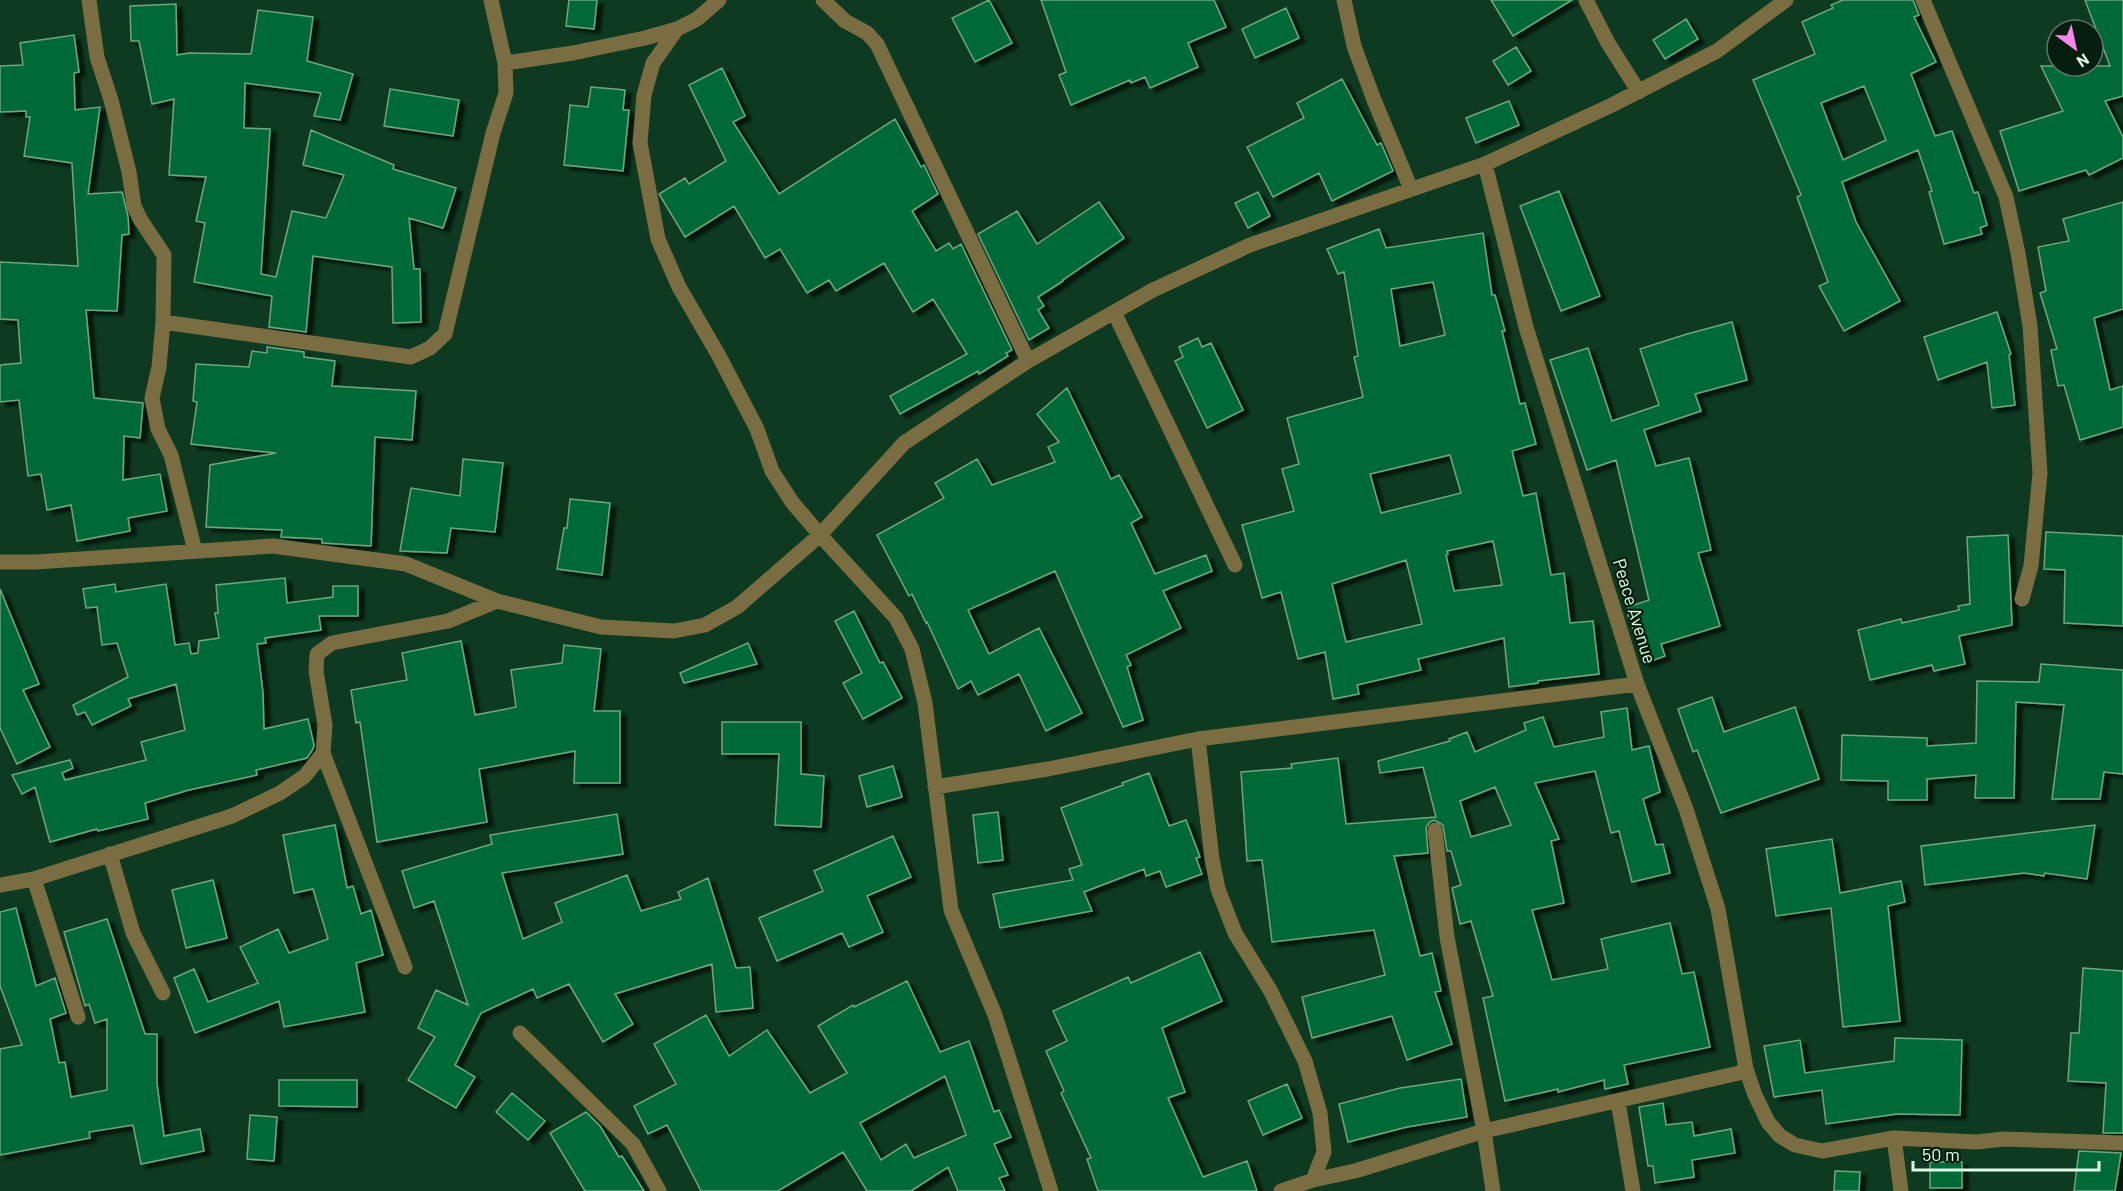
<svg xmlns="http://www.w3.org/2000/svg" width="2123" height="1191" font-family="Barlow,sans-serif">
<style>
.building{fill:#066937;stroke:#6ea77f;stroke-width:1.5;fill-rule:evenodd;filter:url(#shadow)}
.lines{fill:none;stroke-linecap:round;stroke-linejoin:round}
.minor{stroke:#7a6d41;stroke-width:15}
.labels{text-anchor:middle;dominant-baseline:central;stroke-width:4.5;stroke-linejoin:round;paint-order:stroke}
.street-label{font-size:18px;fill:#e0fee8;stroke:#061e0f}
</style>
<defs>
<filter id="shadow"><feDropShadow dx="6" dy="4" stdDeviation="1.5" flood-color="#0009"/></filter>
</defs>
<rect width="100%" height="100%" fill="#0d3a20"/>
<path class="building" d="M569 0H597L594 29 566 26Z
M989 0 1012 43 975 62 952 18Z
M1041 0H1214L1226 27 1188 43 1198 67 1150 88 1145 77 1131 83 1130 80 1071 105 1059 75 1066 72Z
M1491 0H1572L1513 36Z
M1843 0H1913L1919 15 1914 17 1936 62 1911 74 1935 136 1952 131 1974 193 1978 192 1987 225 1980 228 1982 234 1944 244 1929 192 1932 191 1918 150 1842 182 1856 222 1900 301 1844 331 1819 286 1828 282 1797 197 1801 195 1753 80 1815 54 1802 22 1833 8 1831 5ZM1864 86 1886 140 1843 160 1821 103Z
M2085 0H2123V96L2105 101 2123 137V158L2089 175 2086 170 2019 191 2000 131 2063 111 2041 66H2110Z
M176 4 177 55 189 53 251 54 258 10 313 17 307 61 353 74 340 120 314 116 321 93 245 83 244 128 270 129 261 274 276 277 292 211 326 218 344 175 303 165 311 130 394 165 393 169 456 188 443 228 409 218 414 269H420L421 322 393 323 392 267 313 256 306 332 269 327 272 296 194 282 205 223 196 221 206 177 169 175 174 99 152 104 139 41H131L130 6Z
M1286 8 1299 38 1255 58 1242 29Z
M1686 19 1698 39 1665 59 1653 40Z
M74 35 79 72 74 73 75 110 100 107 88 194 122 192 128 216 129 234 122 235 117 311 86 310 94 398 143 403 140 438 124 436 123 480 160 474 167 511 128 518 130 531 77 541 71 505 47 510 41 474 28 476 19 400 0 402V365L21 363 18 320 0 319V262L78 266 72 163 24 156 30 117H26V111L0 112V66L23 65 20 43Z
M1516 47 1531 71 1508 85 1493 61Z
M722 68 745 116 733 122 779 194 895 119 921 167 924 165 938 194 912 211 936 251 949 243 953 249 961 244 1012 350 1006 353 1008 356 979 374 978 371 900 414 890 396 967 354 933 299 913 312 884 263 836 291 829 280 807 293 780 249 765 258 734 206 685 237 659 194 685 178 689 184 726 161 689 85Z
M1342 79 1377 145 1381 143 1393 171 1332 201 1319 173 1273 197 1247 147 1304 118 1297 103Z
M591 87 625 90 623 110H629L623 171 564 165 570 105 588 107Z
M390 89 459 100 453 136 384 126Z
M1509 101 1519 125 1476 143 1466 118Z
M1559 191 1600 296 1561 311 1520 206Z
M1258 192 1270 216 1248 228 1235 203Z
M1099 202 1124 238 1063 280V281L1038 297 1044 306 1038 310 1049 328 1029 340 978 234 1017 211 1037 244Z
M2123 202V309L2094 318 2110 390 2123 386V427L2080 440 2064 385 2058 386 2051 350 2057 349 2040 293 2046 291 2038 247 2069 241 2063 219Z
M1379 229 1386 248 1483 233 1492 295H1495L1505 331H1502L1520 404 1525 403 1536 444 1512 451 1523 496 1536 493 1551 575 1564 573 1570 623 1593 621 1599 674 1538 681V683L1509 687 1504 638 1418 659 1421 670 1357 685 1359 694 1333 699 1325 652 1298 659 1281 592 1262 598 1242 525 1294 511 1282 469 1299 464 1287 418 1363 397 1354 357 1358 356 1344 272 1338 274 1327 249ZM1433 282 1445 335 1400 346 1391 289ZM1450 455 1461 493 1381 513 1370 474ZM1493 541 1502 585 1454 591 1446 555 1448 554 1447 551ZM1406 560 1422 624 1346 642 1332 584Z
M1997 312 2011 354 2009 355 2015 405 1992 408 1987 362 1938 380 1924 337Z
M1732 322 1747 380 1695 394 1701 411 1644 430 1656 466 1689 458 1711 550 1698 553 1720 626 1661 644 1665 656 1645 663 1628 615V607L1649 600 1616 460 1587 470 1550 360 1588 348 1612 421 1659 405 1640 349 1687 334Z
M1198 338 1202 347 1211 343 1243 410 1207 428 1175 361 1183 357 1179 347Z
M267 347 304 352V357L335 361 332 386 416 391 412 440 375 437 371 546 322 543V539L281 537 282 530 206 527 210 465 276 453 191 444 197 402 193 401 196 364 249 367 252 351 267 353Z
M1067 388 1111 479 1119 475 1142 517 1131 523 1155 574 1206 555 1212 571 1163 591 1181 628 1126 655 1131 665 1127 667 1143 720 1123 727 1055 571 968 610 989 654 1039 628 1082 713 1046 731 1019 674 978 695 971 681 958 689 927 622 926 623 912 594 909 596 877 535 944 498 935 483 977 459 992 485 1055 462 1048 447 1059 442 1037 414Z
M463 459 503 463 495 532 451 528 447 553 400 551 411 488 460 496Z
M570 499 610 503 602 575 557 569 564 528H567Z
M2046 532 2123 536V626L2064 623 2065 570 2044 569Z
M2008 535 2012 625 1959 636 1965 664 1934 671 1932 665 1870 680 1858 630 1901 619 1902 623 1959 610 1958 606 1970 604 1967 537Z
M285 578 287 603 333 597V586H358V616H319L321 630 265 638 266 643 257 644 263 693 264 729 308 719 314 745 313 749 307 758 256 770 257 775 189 790 145 803 148 819 98 831 97 829 50 842 35 787 22 794 12 775 70 760 73 768 62 773 65 780 146 760 141 742 185 730 176 684 128 699 131 706 92 725 85 712 77 715 73 705 128 677 117 643 102 645 97 607 86 608 83 589 115 584 116 592 166 584 175 645 189 643 191 654 198 653 199 641 219 638 215 613H218L216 585Z
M0 589 39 684 23 690 50 747 17 764 0 728Z
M854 611 880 663 883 662 902 698 863 719 843 683 862 673 835 621Z
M461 641 475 715 516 707 511 670 562 663 564 645 601 649 594 711H620V783H574L575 751 479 769 487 822 377 842 360 722 356 723 351 690 407 680 402 653Z
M748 643 757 664 684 683 680 673Z
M2041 664 2123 670V774L2104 772 2100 799H2052L2064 705 2016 702 2014 798H1975L1976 775 1927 779V800H1888V781L1841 780 1842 735 1927 738V746L1976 743 1977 681 2039 682Z
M1712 697 1724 732 1795 707 1819 779 1721 813 1697 750 1693 752 1678 709Z
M1627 708 1632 750 1649 746 1660 792 1643 799 1656 845 1663 844 1670 873 1632 882 1619 831 1611 833 1595 771 1535 783 1559 839 1551 841 1564 903 1532 910 1552 980 1608 969 1601 939 1670 923 1682 974 1694 972 1710 1047 1624 1065 1628 1084 1605 1089 1604 1080 1558 1092V1089L1505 1101 1483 998 1493 996 1471 921 1460 924 1452 888 1461 885 1451 851H1447L1443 825 1434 820 1430 822 1426 827 1428 853 1394 856 1420 956 1432 953 1441 991 1435 992 1452 1044 1407 1060 1392 1016 1312 1038 1302 997 1385 975 1374 930 1272 942 1262 860 1247 861 1241 772 1292 768 1291 764 1338 758 1346 824 1436 817 1423 767 1380 773 1378 761 1450 741 1449 739 1467 732 1475 752 1526 730 1524 723 1543 717 1554 747 1604 737 1601 712ZM1495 787 1511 825 1471 837 1460 801Z
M722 722H801V774L824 776 821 827 775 825 779 754H722Z
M893 766 902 797 867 807 859 776Z
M1149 773 1169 826 1186 820 1200 857 1196 858 1202 874 1166 887 1160 871 1146 876 1144 869 1084 892 1092 911 1000 928 993 894 1073 880 1069 869 1082 865 1061 808 1123 785 1122 783Z
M998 812 1003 860 978 863 973 815Z
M617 814 623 854 502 873 523 939 562 922 555 903 627 875 641 911 681 899 678 892 708 878 736 968 750 967 753 1008 716 1012 712 964 615 994 633 1024 603 1042 569 984 537 998 533 989 481 1013 455 1065 475 1077 456 1108 408 1080 435 1037 418 1028 436 990 468 1005 434 901 414 908 402 871 492 844 490 835Z
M335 825 347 888 353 886 361 914 371 910 383 955 356 963 365 1012 284 1027 279 1001 195 1033 174 978 194 969 208 1002 258 983 240 947 278 929 289 953 328 939 313 889 294 893 283 835Z
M2095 825 2087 879 2045 873 2044 876 2024 873 1925 885 1921 846Z
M893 836 911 877 867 896 883 932 849 947 842 933 777 961 759 918 823 891 814 871Z
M1832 839 1840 893 1901 881 1905 902 1888 906 1900 1021 1843 1027 1831 908 1776 916 1766 849Z
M213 880 227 938 186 948 172 890Z
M16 908 36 986 55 978 66 1013 50 1019 59 1063 65 1062 71 1097 107 1090V1019L95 1023 89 1004 85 1006 64 932 107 919 145 1034H157V1084L164 1136 200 1129 204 1151 141 1164 133 1125 89 1132 90 1138 0 1155V1049L22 1045 0 986V912Z
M1200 952 1222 1001 1162 1028 1185 1092 1168 1098 1203 1177 1247 1161 1257 1191H1098L1087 1159 1091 1158 1061 1093 1064 1091 1046 1051 1067 1041 1053 1011 1128 977 1131 983Z
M2083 968 2123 971V1133H2103L2106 1083 2068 1081 2071 1033H2079Z
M907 981 940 1052 969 1041 994 1112 999 1110 1011 1137 994 1144 1008 1175 999 1178 1005 1191H958L948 1167 911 1191H867L843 1152 778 1191H701L667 1125 648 1134 634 1106 676 1084 654 1044 706 1015 729 1056 767 1030 810 1093 847 1073 818 1026 853 1005 854 1007ZM945 1076 966 1135 914 1158 906 1144 881 1160 860 1123Z
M1895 1038 1962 1040 1960 1115 1897 1114 1826 1124 1822 1090 1774 1097 1764 1046 1800 1040 1805 1073 1894 1061Z
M1461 1079 1467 1117 1407 1127 1348 1142 1339 1104 1400 1088Z
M279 1080H357V1107L279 1106Z
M1287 1084 1302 1118 1263 1135 1248 1101Z
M512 1093 545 1121 528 1140 496 1112Z
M1663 1103 1666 1125 1692 1122 1694 1136 1731 1129 1735 1153 1692 1160 1694 1177 1655 1183 1653 1166H1648L1639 1107Z
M586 1112 600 1126 619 1157 622 1156 644 1191H585L550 1133Z
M250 1115 277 1117 274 1161 247 1159Z
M2079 1151 2121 1153 2115 1191H2074Z
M1930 1162H1962V1188H1930Z
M1835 1171 1860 1172 1859 1191H1834Z"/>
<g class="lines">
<path class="minor" d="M89 0 97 57 111 100 129 172 134 206 140 219 164 255 163 322 159 367 152 398 158 429 171 455 195 551
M823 0 845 21 867 33 877 44 1028 361
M1344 0 1354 46 1374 100 1411 189
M1586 0 1608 43 1639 92
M1923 0 2006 197 2018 253 2030 326 2040 473 2031 566 2022 599
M677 29 653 63 644 95 640 143 658 239 679 287 719 356 757 429 772 471 792 502 820 535 896 618 912 649 925 703 951 910 995 1015 1051 1191
M505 63 573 53 645 38 677 29 697 19 719 0
M1485 164 1526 327 1637 684 1686 809 1718 909 1746 1069 1755 1095 1768 1122 1780 1136 1795 1145 1822 1151 1894 1138 1976 1142 2004 1139 2123 1143
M1114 312 1235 565
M163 322 411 357 430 348 445 334 493 133 506 93 505 63 491 0
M0 562H36L273 546 406 564 497 601 601 627 674 631 705 625 737 607 820 535 904 443 1028 361 1153 290 1250 245 1485 164 1612 105 1717 51 1786 0
M1198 739 1212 859 1218 889 1235 933 1270 990 1305 1061 1320 1113 1324 1152 1313 1180
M323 753 405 967
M935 787 1048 769 1198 739 1637 684
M1435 830 1447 937 1484 1131 1493 1191
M110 854 133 933 163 993
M34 879 78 1017
M0 885 34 879 232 816 280 793 305 776 323 753 325 725 316 671 317 654 332 643 448 621 497 601
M520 1033 633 1144 659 1191
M1618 1101 1633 1191
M1894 1138 1901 1191
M1281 1191 1313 1180 1355 1171 1484 1131 1739 1073 1746 1069"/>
</g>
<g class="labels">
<g class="street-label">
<text transform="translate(1635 611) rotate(73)">Peace Avenue</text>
</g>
</g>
<g transform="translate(2075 48) rotate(147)"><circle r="28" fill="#061e0f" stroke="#5d7866" stroke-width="1.5"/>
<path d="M0-4.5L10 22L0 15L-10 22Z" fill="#fa87e7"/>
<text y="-9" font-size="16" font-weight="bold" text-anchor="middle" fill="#e0fee8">N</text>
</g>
<path d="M1913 1161v9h186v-9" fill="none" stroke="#e0fee8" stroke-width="3"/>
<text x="1922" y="1161" font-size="18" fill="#e0fee8" stroke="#061e0f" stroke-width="4.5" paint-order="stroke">50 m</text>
</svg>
